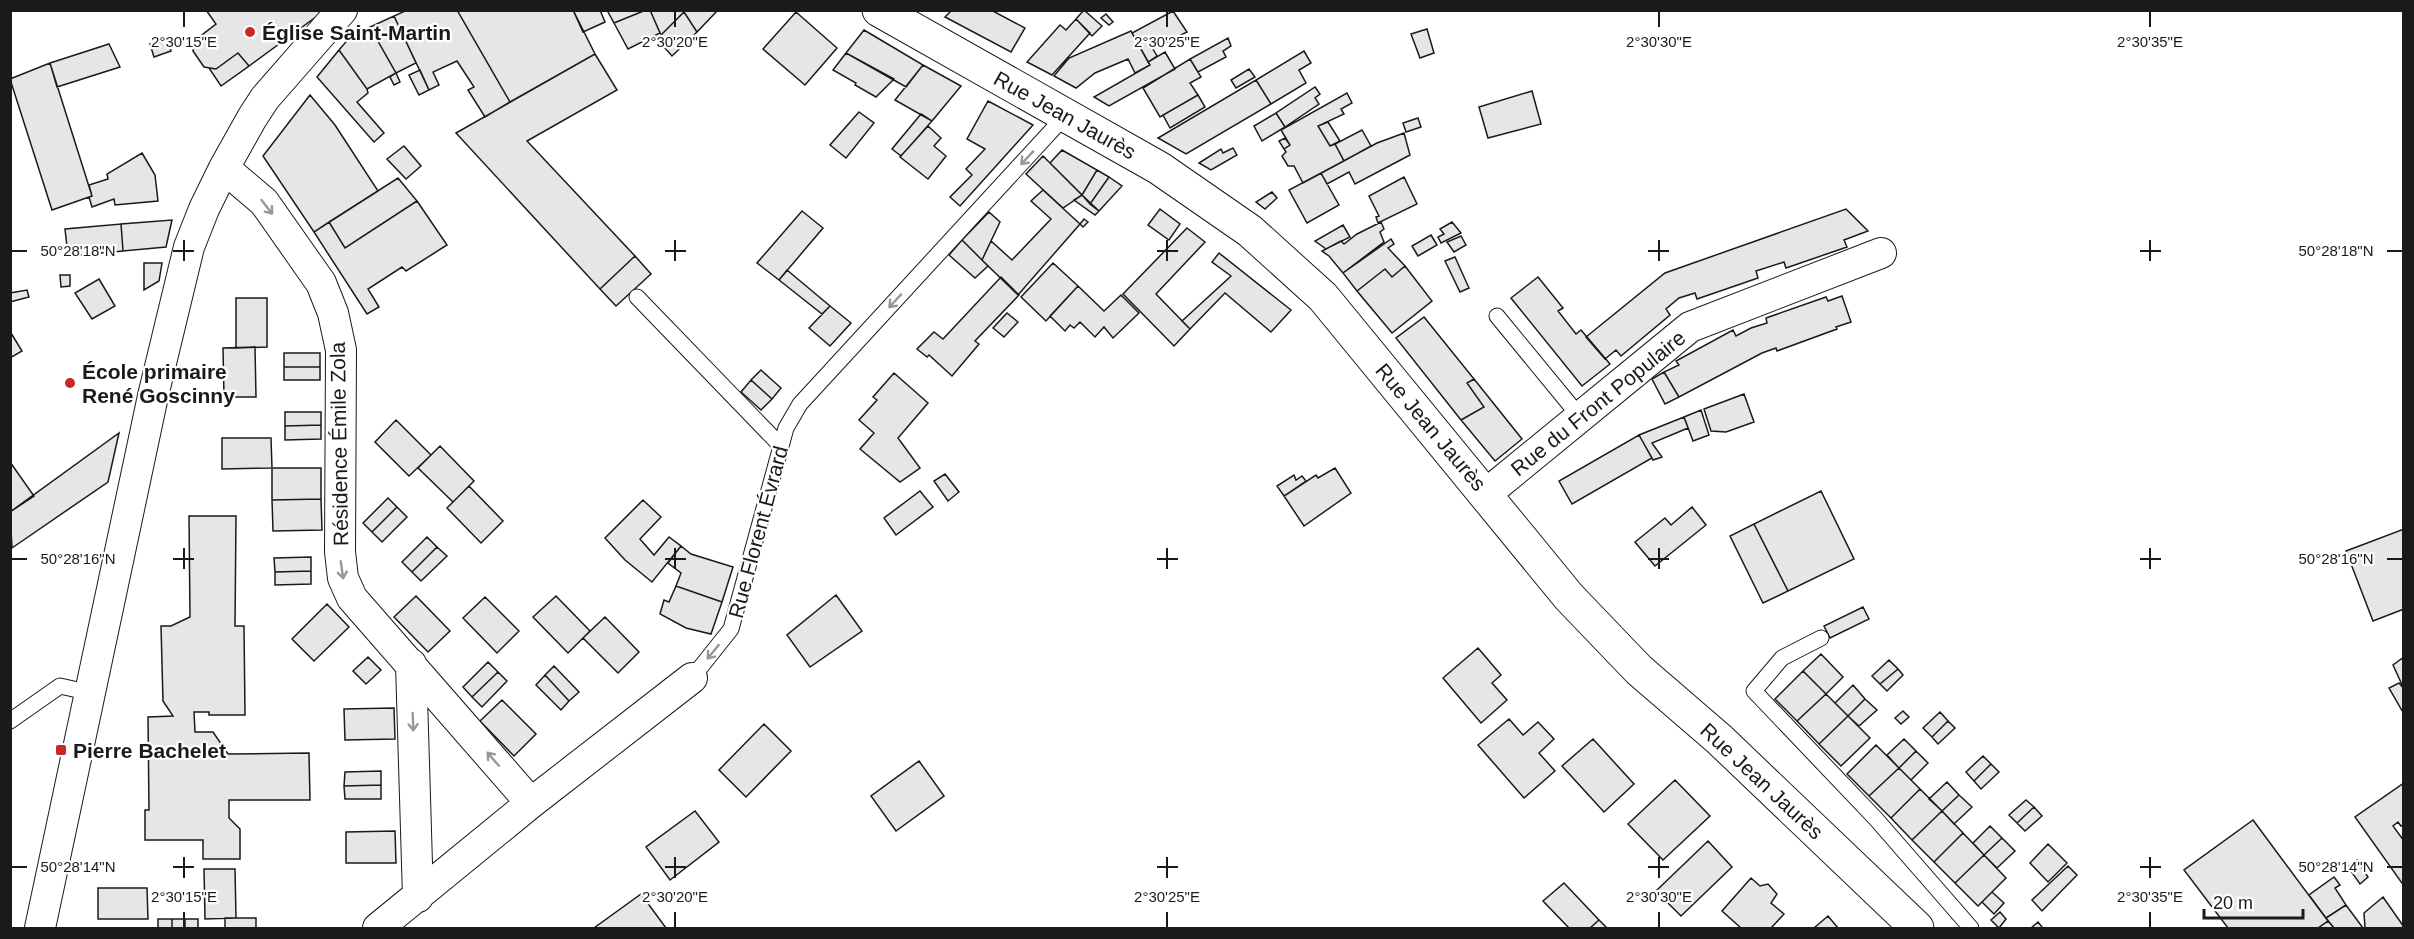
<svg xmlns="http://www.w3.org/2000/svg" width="2414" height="939" font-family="Arial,sans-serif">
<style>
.building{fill:#e6e6e6;stroke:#1a1a1a;stroke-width:1.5}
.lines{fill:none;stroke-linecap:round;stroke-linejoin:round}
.service-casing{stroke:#1a1a1a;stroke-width:17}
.minor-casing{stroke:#1a1a1a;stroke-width:32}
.secondary-casing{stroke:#1a1a1a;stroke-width:35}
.service{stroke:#fff;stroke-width:15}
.minor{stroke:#fff;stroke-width:30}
.secondary{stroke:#fff;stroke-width:33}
.oneway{stroke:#989898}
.ticks{fill:none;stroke:#1a1a1a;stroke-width:2}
.poi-dot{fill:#c62828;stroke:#fff;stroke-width:2}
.labels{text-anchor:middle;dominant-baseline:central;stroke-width:4.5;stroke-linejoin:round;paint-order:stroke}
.poi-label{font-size:21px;font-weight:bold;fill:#1a1a1a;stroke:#fff;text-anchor:start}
.street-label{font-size:21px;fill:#1a1a1a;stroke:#fff}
.ticks-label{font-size:15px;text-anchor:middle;fill:#1a1a1a;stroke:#fff;stroke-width:4.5;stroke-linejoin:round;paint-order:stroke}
</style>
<rect width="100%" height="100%" fill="#fff"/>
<path class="building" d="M206 10 324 11 249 66 238 53 216 69 204 67 193 51 194 41 216 24Z
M407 10H457L510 102 485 117 468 90 474 87 457 61 433 72 439 85 429 90 394 16Z
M457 10H573L595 54 510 102Z
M573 10H600L605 22 583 32Z
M607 10H646L614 23Z
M646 10H650L660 33 628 49 614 23Z
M650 10H686L661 35Z
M686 10H718L697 32 684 12Z
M952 10H991L1025 28 1011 52 945 17Z
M1084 10 1102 26 1092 36 1076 19Z
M1173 11 1187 32 1153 49 1157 56 1148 62 1132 33Z
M684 12 697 32 672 56 657 39Z
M796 12 837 48 805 85 763 49Z
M1106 14 1113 22 1109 25 1101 18Z
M394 16 416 63 396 73 370 27Z
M1076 19 1090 33 1052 75 1027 62 1060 25 1066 30Z
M370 27 396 73 367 89 339 50 350 37Z
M1427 29 1434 53 1420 58 1411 34Z
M864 30 923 65 906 87 846 53Z
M1131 31 1150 65 1135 73 1128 59 1095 73 1076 88 1054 76 1069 58Z
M1228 38 1231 46 1223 51 1226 57 1198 72 1190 59Z
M168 40 171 51 154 57 150 44Z
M109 44 120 67 57 87 50 63Z
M339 50 367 89 368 93 357 102 384 133 374 142 317 77Z
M1304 51 1311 63 1299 70 1306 83 1271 104 1256 80Z
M1165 52 1175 69 1109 106 1094 97 1150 65 1148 62Z
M238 53 249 66 221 86 209 68 216 69Z
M846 53 894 79 876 97 855 85 856 83 833 70Z
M595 54 617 90 527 141 635 256 600 289 456 133Z
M1190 59 1201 77 1190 83 1198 95 1160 117 1143 88Z
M50 63 92 196 52 210 10 79Z
M923 65 961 86 932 121 895 100Z
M1249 69 1255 77 1236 88 1231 80Z
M420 70 429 90 419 95 409 75Z
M396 73 400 82 394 85 390 77Z
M1256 80 1271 104 1186 154 1158 138Z
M1315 87 1320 94 1315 98 1319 104 1285 127 1276 113Z
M1532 91 1541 124 1488 138 1479 107Z
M1347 93 1352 103 1341 109 1344 114 1318 126 1330 146 1335 144 1344 161 1303 183 1294 166H1288L1282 156 1286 152 1284 149 1290 145 1281 130Z
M310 95 335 125 378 191 314 232 263 156Z
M1198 95 1205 107 1170 128 1163 115Z
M988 101 1033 125 960 206 950 197 972 175 966 169 985 149 967 139Z
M859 112 874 123 846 158 830 145Z
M1276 113 1285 127 1262 141 1254 126Z
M921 114 932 121 901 156 892 149Z
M1418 118 1421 127 1406 132 1403 123Z
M1328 122 1340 141 1330 146 1318 126Z
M928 126 941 138 934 146 946 156 928 179 900 157Z
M1362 130 1371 146 1344 161 1335 144Z
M1404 133 1410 155 1355 184 1349 172 1327 184 1321 173 1377 143Z
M1285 138 1290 145 1284 149 1279 141Z
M404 146 421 166 406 179 387 159Z
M1233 148 1237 155 1211 170 1199 163 1221 149 1223 153Z
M1062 150 1097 170 1082 195 1050 163Z
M142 153 155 175 158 201 115 205 114 199 92 207 89 197 92 196 89 185 108 179 107 174Z
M1043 156 1082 195 1063 208 1026 174Z
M1097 170 1109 177 1090 204 1082 195Z
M1321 173 1339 205 1307 223 1289 190Z
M1109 177 1122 186 1099 211 1090 204Z
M1404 177 1417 204 1378 223 1376 217 1379 216 1369 196Z
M398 178 417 201 345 248 329 222Z
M1043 190 1080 224 1018 295 982 260 991 241 1012 260 1051 219 1031 201Z
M1272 192 1277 198 1265 209 1256 202Z
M1082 195 1099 211 1095 215 1074 200Z
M417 201 447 245 406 271 402 267 368 289 379 307 367 314 314 232 329 222 345 248Z
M1160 209 1180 224 1169 240 1148 225Z
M1846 209 1868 231 1844 240 1847 247 1786 268 1784 262 1756 271 1758 278 1697 299 1695 293 1679 298 1666 309 1670 315 1621 356 1616 350 1605 359 1586 337 1665 273Z
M802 211 823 228 779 280 757 263Z
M989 212 1000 222 982 260 962 240Z
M1084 219 1088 222 1083 227 1080 224Z
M172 220 166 247 123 251 121 224Z
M1381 222 1384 229 1380 232 1384 242 1343 273 1329 256 1322 251 1341 241 1344 244 1357 234Z
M1452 222 1461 233 1441 243 1438 237 1444 234 1440 229Z
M121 224 123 251 68 256 65 229Z
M1343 225 1350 237 1326 249 1315 241Z
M1187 228 1205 242 1156 294 1190 329 1174 346 1123 294Z
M1431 235 1437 245 1418 256 1412 246Z
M1461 236 1466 245 1454 252 1447 242Z
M1391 239 1394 244 1388 248 1405 266 1392 277 1385 269 1357 291 1343 273Z
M962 240 988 266 975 278 949 255Z
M1219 253 1291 310 1271 332 1225 293 1190 329 1182 321 1231 276 1212 262Z
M635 256 651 274 616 306 600 289Z
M1455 257 1469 288 1460 292 1445 261Z
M144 263H162L159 281 144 290Z
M1053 263 1078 286 1046 321 1021 297Z
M1405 266 1432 301 1392 333 1357 291 1385 269 1392 277Z
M787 270 830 306 822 314 779 280Z
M60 275H70V286L61 287Z
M1001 277 1019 295 975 341 979 344 952 376 929 355 927 357 917 349 934 332 943 339Z
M1538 277 1563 308 1558 311 1576 334 1581 330 1610 364 1582 386 1511 298Z
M99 279 115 306 92 319 75 293Z
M1078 286 1104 311 1121 295 1139 313 1113 338 1104 327 1095 337 1080 322 1074 328 1070 325 1065 331 1050 316Z
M27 290 29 297 10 302V293Z
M1842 296 1851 322 1836 327 1837 329 1777 351 1776 348 1762 353 1679 397 1664 372 1679 365 1676 361 1733 330 1736 336 1751 328 1767 323 1766 318 1826 297 1828 301Z
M236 298H267V347L236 348Z
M830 306 851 323 830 346 809 328Z
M1007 313 1018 322 1004 337 993 328Z
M1424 317 1474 379 1467 383 1484 407 1461 420 1396 338Z
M11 333 22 351 10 358V334Z
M255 347 256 397H224L223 348Z
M284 353H320V367H284Z
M284 367H320V380H284Z
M761 370 781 388 772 399 751 380Z
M1664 372 1679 397 1665 404 1652 379Z
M894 373 928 403 898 438 920 468 900 482 860 449 874 433 859 420 877 400 873 397Z
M1474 379 1522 439 1495 461 1461 420 1484 407 1467 383Z
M751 380 772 399 761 410 741 392Z
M1744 394 1754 422 1726 432 1711 431 1704 409Z
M1701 410 1709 435 1693 441 1684 417Z
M285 412H321V425L285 426Z
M1684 417 1688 428 1652 443 1662 457 1653 460 1639 435Z
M396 420 431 455 409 476 375 442Z
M321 425V439L285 440V426Z
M119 433 108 482 12 548 10 512Z
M1639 435 1652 458 1572 504 1559 481Z
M222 438H271L272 468 222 469Z
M440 446 474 481 453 502 418 468Z
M10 462 34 496 10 512Z
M272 468H321V499L272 500Z
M1335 468 1351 493 1304 526 1284 496 1316 475 1318 478Z
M945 474 959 492 948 501 934 481Z
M1294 475 1296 480 1302 476 1306 481 1284 496 1277 486Z
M469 486 503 521 481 543 447 508Z
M920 491 933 507 896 535 884 518Z
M1821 491 1854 559 1788 591 1754 524Z
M388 498 397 507 372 532 363 523Z
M321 499 322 530 273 531 272 500Z
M643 500 661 517 640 539 654 555 669 537 681 546 652 582 625 560 605 538Z
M397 507 407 517 382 542 372 532Z
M1692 507 1706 525 1655 566 1635 542 1665 518 1671 525Z
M189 516H236L235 626H244L245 715H209V712H194L195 732H213L228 754 309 753 310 800H229V818L240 829V859H203V840H145V810H149L148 717 173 716 163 701 161 626H171L190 617Z
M1754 524 1788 591 1763 603 1730 536Z
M2404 529V609L2373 621 2346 551Z
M427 537 437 547 412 572 402 562Z
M681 546 691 554 733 567 722 602 676 586 681 573 668 563Z
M437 547 447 556 421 581 412 572Z
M311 557V571L275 572 274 558Z
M311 571V584L275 585V572Z
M676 586 722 602 711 634 686 628 660 614 664 600 669 602Z
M836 595 862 631 810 667 787 635Z
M416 596 450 631 428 652 394 617Z
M556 596 590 631 568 653 533 617Z
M485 597 519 631 497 653 463 618Z
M327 604 349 627 314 661 292 639Z
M1863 607 1869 619 1830 638 1824 626Z
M605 617 639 652 618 673 583 638Z
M1478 648 1501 675 1492 683 1507 700 1481 723 1443 678Z
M1821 654 1843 677 1826 694 1803 671Z
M368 657 381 670 366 684 353 671Z
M2404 657V689L2393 665Z
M1889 660 1898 669 1880 684 1872 676Z
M488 662 498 672 472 697 463 687Z
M554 666 579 692 569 701 545 675Z
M1898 669 1903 675 1887 691 1880 684Z
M1803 671 1826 694 1797 721 1775 699Z
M498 672 507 681 482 707 472 697Z
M545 675 569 701 561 710 536 685Z
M2399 683 2404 689V714L2389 688Z
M1853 685 1865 699 1848 716 1835 703Z
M1826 694 1848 716 1819 744 1797 721Z
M1865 699 1877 710 1859 726 1848 716Z
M502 700 536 734 514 756 480 721Z
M394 708 395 739 345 740 344 709Z
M1903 711 1909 717 1901 724 1895 718Z
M1940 712 1948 721 1932 737 1923 728Z
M1848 716 1870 738 1841 766 1819 744Z
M1509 719 1523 735 1538 722 1554 739 1539 753 1555 771 1524 798 1478 745Z
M1948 721 1955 728 1938 744 1932 737Z
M764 724 791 751 746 797 719 770Z
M1593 739 1634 784 1604 812 1562 766Z
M1904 739 1916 751 1899 768 1887 755Z
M1876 745 1899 768 1869 796 1847 774Z
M1916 751 1928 763 1911 780 1899 768Z
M1983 756 1991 764 1974 781 1966 772Z
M919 761 944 796 896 831 871 796Z
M1991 764 1999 772 1981 789 1974 781Z
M1899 768 1920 789 1891 818 1869 796Z
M381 771V785L344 786 345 772Z
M1675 780 1710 816 1663 860 1628 824Z
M1947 782 1959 795 1942 811 1929 799Z
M2404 783V825L2401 826 2398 822 2393 826 2404 841V886L2355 817Z
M381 785V799H345L344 786Z
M1920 789 1942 811 1912 840 1891 818Z
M1959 795 1972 807 1954 824 1942 811Z
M2026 800 2034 807 2017 823 2009 815Z
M2034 807 2042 816 2025 831 2017 823Z
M695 811 719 842 670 880 646 847Z
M1942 811 1963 833 1934 862 1912 840Z
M2253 820 2328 921 2318 928H2228L2184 870Z
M1990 826 2002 838 1984 855 1973 843Z
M395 831 396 863H346V832Z
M1963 833 1984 855 1955 883 1934 862Z
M2002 838 2015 851 1997 868 1984 855Z
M1708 841 1732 867 1681 916 1656 891Z
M2048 844 2067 863 2048 882 2030 863Z
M1984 855 2006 878 1978 906 1955 883Z
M2357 860 2368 877 2360 884 2348 867Z
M2068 866 2077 875 2042 911 2032 900Z
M204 869H235L236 918 205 919Z
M2334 877 2340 885 2335 888 2346 905 2326 918 2309 895Z
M1751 878 1760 886 1768 884 1777 894 1771 903 1784 914 1771 928H1741L1722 911Z
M1564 883 1599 920 1590 928H1569L1543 901Z
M98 888H147L148 919H98Z
M1992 892 2004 903 1994 914 1982 902Z
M641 894 666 928H594Z
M2383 897 2404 927V928H2365L2364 913Z
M2346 905 2363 928H2334L2326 918Z
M2000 912 2006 919 1999 928 1991 920Z
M1828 916 1838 928H1814Z
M225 918H256V928H225Z
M158 919H172V928H158Z
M172 919H185V928H172Z
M185 919H198V928H185Z
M1599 920 1607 928H1590Z
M2328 921 2334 928H2318Z
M2038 922 2042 927 2040 928H2031Z"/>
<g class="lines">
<g class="service-casing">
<path id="service" d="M637 297 781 446
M1497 316 1580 417
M1821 638 1782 658 1754 691 1876 819 1971 928
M692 678 731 629 786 428 800 404 1066 115
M10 721 60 686 91 693"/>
</g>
<g class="minor-casing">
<path id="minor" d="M224 168 264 202 321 283 333 313 341 350 340 552 343 578 352 598 531 803
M1486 494 1690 327 1881 253
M411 664 418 897
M40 928 153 396 189 247 204 209 224 168 252 118 265 98 342 10
M378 928 531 803 692 678"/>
</g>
<g class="secondary-casing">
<path id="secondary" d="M879 10 1159 168 1250 231 1323 297 1569 597 1639 670 1719 739 1917 928"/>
</g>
<use href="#service" class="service"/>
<use href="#minor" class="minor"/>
<use href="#secondary" class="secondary"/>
</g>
<defs><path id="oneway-shaft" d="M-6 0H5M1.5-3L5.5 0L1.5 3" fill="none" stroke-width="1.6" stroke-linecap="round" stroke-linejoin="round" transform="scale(1.5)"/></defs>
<g class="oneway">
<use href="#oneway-shaft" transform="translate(1027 158) rotate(133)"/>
<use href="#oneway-shaft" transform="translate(267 207) rotate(52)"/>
<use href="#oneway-shaft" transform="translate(895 301) rotate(133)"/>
<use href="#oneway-shaft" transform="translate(342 570) rotate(82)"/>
<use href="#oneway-shaft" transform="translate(713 652) rotate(129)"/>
<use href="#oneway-shaft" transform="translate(413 722) rotate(88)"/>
<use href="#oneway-shaft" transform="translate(493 759) rotate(-131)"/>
</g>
<path class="ticks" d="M184 12V27M675 12V27M1167 12V27M1659 12V27M2150 12V27M184 240V261M675 240V261M1167 240V261M1659 240V261M2150 240V261M12 251H27M173 251H194M665 251H686M1157 251H1178M1648 251H1669M2140 251H2161M2387 251H2402M184 548V569M675 548V569M1167 548V569M1659 548V569M2150 548V569M12 559H27M173 559H194M665 559H686M1157 559H1178M1648 559H1669M2140 559H2161M2387 559H2402M184 857V878M675 857V878M1167 857V878M1659 857V878M2150 857V878M12 867H27M173 867H194M665 867H686M1157 867H1178M1648 867H1669M2140 867H2161M2387 867H2402M184 912V927M675 912V927M1167 912V927M1659 912V927M2150 912V927"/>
<g class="poi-dot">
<circle cx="250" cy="32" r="6"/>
<circle cx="70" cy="383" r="6"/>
<rect x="55" y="744" width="12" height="12" rx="3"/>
</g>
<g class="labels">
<g class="poi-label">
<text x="262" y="32">Église Saint-Martin</text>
<text x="82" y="371">École primaire<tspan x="82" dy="24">René Goscinny</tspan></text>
<text x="73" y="750">Pierre Bachelet</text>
</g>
<g class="street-label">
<text transform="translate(1065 115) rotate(29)">Rue Jean Jaurès</text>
<text transform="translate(1598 403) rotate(-39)">Rue du Front Populaire</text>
<text transform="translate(1431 427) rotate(50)">Rue Jean Jaurès</text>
<text transform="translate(339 444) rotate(-91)">Résidence Émile Zola</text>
<text transform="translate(758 532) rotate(-75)">Rue Florent Évrard</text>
<text transform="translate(1762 781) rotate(43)">Rue Jean Jaurès</text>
</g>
</g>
<g class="ticks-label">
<text x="184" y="47">2°30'15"E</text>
<text x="675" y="47">2°30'20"E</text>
<text x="1167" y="47">2°30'25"E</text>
<text x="1659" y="47">2°30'30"E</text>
<text x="2150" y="47">2°30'35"E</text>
<text x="78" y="256">50°28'18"N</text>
<text x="2336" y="256">50°28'18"N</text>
<text x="78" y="564">50°28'16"N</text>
<text x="2336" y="564">50°28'16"N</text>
<text x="78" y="872">50°28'14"N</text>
<text x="2336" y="872">50°28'14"N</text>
<text x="184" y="902">2°30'15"E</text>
<text x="675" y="902">2°30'20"E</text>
<text x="1167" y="902">2°30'25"E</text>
<text x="1659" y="902">2°30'30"E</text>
<text x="2150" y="902">2°30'35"E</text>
</g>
<rect width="2414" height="939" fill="none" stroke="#1a1a1a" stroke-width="24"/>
<path d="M2204 909v9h99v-9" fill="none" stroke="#1a1a1a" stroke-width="3"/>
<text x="2213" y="909" font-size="18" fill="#1a1a1a" stroke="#ffffff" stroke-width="4.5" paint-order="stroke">20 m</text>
</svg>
